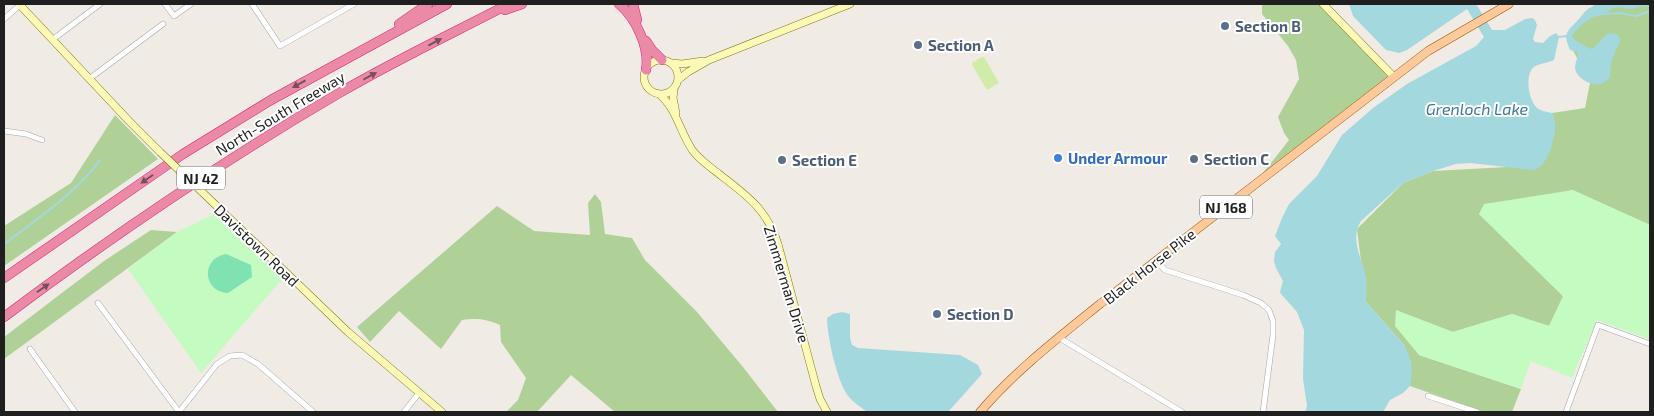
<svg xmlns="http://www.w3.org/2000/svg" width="1654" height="416" font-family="'Exo 2',sans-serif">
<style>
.grass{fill:#d1eca9}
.forest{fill:#afd198}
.park{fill:#c3fbc1}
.pitch{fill:#80e2b1}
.water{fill:#a4d8df}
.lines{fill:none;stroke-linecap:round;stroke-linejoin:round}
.stream{stroke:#a4d8df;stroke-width:2}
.street-casing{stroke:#a6a6a6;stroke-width:6}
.secondary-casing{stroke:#7b7b01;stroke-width:8}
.primary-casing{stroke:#9a5600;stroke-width:9}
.highway-casing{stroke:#e11f77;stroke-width:10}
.street{stroke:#fff;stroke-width:5}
.secondary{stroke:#fcf8b8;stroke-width:7}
.primary{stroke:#ffc99b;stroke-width:8}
.highway{stroke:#ea8aa7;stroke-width:9}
.secondary-bridge-casing{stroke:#7b7b01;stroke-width:8;stroke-linecap:butt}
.secondary-bridge{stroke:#fcf8b8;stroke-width:7}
.oneway{fill:#7a4f5c}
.service-dot{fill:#5c6f8a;stroke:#fff;stroke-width:2}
.shop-dot{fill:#3f7fe0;stroke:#fff;stroke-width:2}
.labels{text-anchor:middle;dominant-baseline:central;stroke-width:4;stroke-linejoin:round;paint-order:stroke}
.shield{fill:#fff;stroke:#626262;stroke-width:1}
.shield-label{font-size:14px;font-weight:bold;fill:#1f1f1f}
.service-label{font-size:15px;font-weight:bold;fill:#4e5e75;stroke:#fff;text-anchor:start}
.street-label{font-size:15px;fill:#1f1f1f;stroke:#fff}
.shop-label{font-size:15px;font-weight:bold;fill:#366cbe;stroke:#fff;text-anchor:start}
.water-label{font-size:16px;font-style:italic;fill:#40779b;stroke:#fff}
</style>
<rect width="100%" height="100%" fill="#f0ebe5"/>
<path class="grass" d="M984 57 999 83 987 90 972 65 973 61 975 62 979 58Z"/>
<path class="forest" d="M1261 4H1323L1394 77 1252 187 1289 140 1284 133 1278 117 1299 79 1296 60 1288 46 1262 14V5Z
M1596 4H1650V225L1572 190 1479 214 1564 297 1549 326 1512 314 1453 332 1397 311 1419 355 1521 389 1512 412H1484L1410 386 1405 346 1366 302 1357 229 1403 183 1433 171 1542 165 1552 113 1585 108 1590 83 1566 37 1585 12Z
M115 115 158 159 4 266V226L71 183Z
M595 194 601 202 605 234 632 238 645 260 697 312 743 367 778 412H615L571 375 537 412H506L518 400 526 378 501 342 500 325C486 319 477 318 462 320L441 349 399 311 370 342 357 327 497 206 534 231 590 235 588 203Z
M151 230 177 232 4 359V337L104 261Z"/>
<path class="park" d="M1573 190 1650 225V334L1649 339 1597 320 1572 378 1531 361 1521 389 1419 355 1395 326 1396 310 1453 332 1512 314 1549 326 1563 296 1479 214 1484 204Z
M216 213 283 278 201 373 128 269 177 232Z"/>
<path class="pitch" d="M226 254 251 265 252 277 228 293C203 292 200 259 226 254Z"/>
<path class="water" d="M1349 4H1476L1492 30H1505L1525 19 1532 18 1535 20 1537 25 1533 39 1535 42 1543 43 1550 36 1556 33 1559 37 1554 60C1547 64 1538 62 1532 69 1525 78 1529 101 1537 108 1541 111 1547 112 1552 113 1560 125 1551 155 1542 165 1539 168 1536 169 1532 170L1470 163 1456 164 1433 171 1403 183 1361 221C1349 239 1363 260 1366 278 1367 286 1366 294 1366 302L1405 346 1411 362 1412 373 1410 386 1403 393 1390 400 1383 412H1305L1307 406 1303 379 1304 330 1297 312 1281 294 1280 292 1283 281 1276 268 1274 261 1275 252 1281 244 1275 236 1282 218 1289 204 1317 176 1342 135 1373 108 1407 84 1476 46 1484 37 1467 9 1407 50 1399 53 1386 50 1353 16Z
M1597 4H1650V7L1644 6 1631 9 1618 7 1613 8 1602 15 1593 17 1581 25 1572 35 1573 39 1590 49C1602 47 1603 26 1619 36L1620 41 1611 62 1610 77C1607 80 1604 83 1600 84 1591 86 1576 78 1575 68 1575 63 1578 57 1578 52L1570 50C1562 32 1568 31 1579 19 1582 16 1584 12 1587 10 1591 6 1593 8 1597 4Z
M842 312 850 314V338L852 345 858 348 960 355 978 365 982 374 948 412H867C861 407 854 403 849 397 837 383 827 335 827 318L833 314Z"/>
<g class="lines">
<path class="stream" d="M1604 14 1619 13 1636 16 1650 11
M1558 37 1567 36
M4 244C35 221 78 191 100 160"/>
<g class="street-casing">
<path id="street" d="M165 4 174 16 191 4
M252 4 280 46 354 4
M4 19 20 5
M52 40 100 4
M89 79 163 24
M4 131 26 134 42 140
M1156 260 1165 270 1243 295 1261 303 1269 310 1273 321V335L1263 412
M98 303 179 412
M1058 337 1182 412
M30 349 75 412
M1428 396 1477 412
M179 412 217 364 230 356 242 355 258 364 313 412
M404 412 419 393
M1566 412 1598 325 1650 344"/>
</g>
<g class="secondary-casing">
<path id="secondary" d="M19 4 129 121 160 152
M1323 4 1394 77
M644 77a17 17 0 1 1 34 0a17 17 0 1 1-34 0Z
M672 63 682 64 703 61
M678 80 688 72 709 60 850 4
M674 89 673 98 676 113
M659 94C677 109 680 133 693 151 700 160 710 167 719 174 746 195 767 209 778 244L816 386 820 399 827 412
M201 191 348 332 442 412"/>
</g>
<g class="primary-casing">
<path id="primary" d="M980 412C1015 371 1058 338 1100 304L1428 51 1509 4"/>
</g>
<g class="highway-casing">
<path id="highway" d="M619 4C636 18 650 48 646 70
M633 4 637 20
M505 10 522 4
M399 24 428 4
M646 41 652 50 662 60
M4 278 183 154 271 100 447 4
M4 317C112 236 224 160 341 92 396 60 453 33 509 4"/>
</g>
<use href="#street" class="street"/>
<use href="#secondary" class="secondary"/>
<use href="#primary" class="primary"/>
<use href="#highway" class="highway"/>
<g class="secondary-bridge-casing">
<path id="secondary-bridge" d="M160 152 201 191"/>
</g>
<use href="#secondary-bridge" class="secondary-bridge"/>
</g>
<defs><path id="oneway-solid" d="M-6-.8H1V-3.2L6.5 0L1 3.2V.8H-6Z" transform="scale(1.25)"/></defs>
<g class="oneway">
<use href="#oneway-solid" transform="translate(435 42) rotate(-28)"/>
<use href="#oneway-solid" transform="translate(370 76) rotate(-28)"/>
<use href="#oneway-solid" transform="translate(299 84) rotate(151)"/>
<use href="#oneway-solid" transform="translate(147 179) rotate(145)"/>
<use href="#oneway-solid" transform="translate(43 288) rotate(-35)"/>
</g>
<g class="service-dot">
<circle cx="1225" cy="26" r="5"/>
<circle cx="918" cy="45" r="5"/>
<circle cx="1194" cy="159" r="5"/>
<circle cx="782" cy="160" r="5"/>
<circle cx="937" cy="314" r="5"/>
</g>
<circle class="shop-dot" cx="1058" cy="158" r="5"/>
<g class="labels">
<g class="shield">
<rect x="177" y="166.5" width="48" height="23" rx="4"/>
<rect x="1200" y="195.5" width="52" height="23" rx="4"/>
</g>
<g class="shield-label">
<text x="201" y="178">NJ 42</text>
<text x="1226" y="207">NJ 168</text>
</g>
<g class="service-label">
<text x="1235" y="26">Section B</text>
<text x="928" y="45">Section A</text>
<text x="1204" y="159">Section C</text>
<text x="792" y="160">Section E</text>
<text x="947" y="314">Section D</text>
</g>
<g class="street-label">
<text transform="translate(280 113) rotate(-31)">North-South Freeway</text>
<text transform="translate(257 245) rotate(44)">Davistown Road</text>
<text transform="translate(1149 266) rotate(-38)">Black Horse Pike</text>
<text transform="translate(787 284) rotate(73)">Zimmerman Drive</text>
</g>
<g class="shop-label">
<text x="1068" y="158">Under Armour</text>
</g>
<g class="water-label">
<text x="1477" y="108">Grenloch Lake</text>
</g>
</g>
<rect width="1654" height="416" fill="none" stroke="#1f1f1f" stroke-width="10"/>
</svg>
